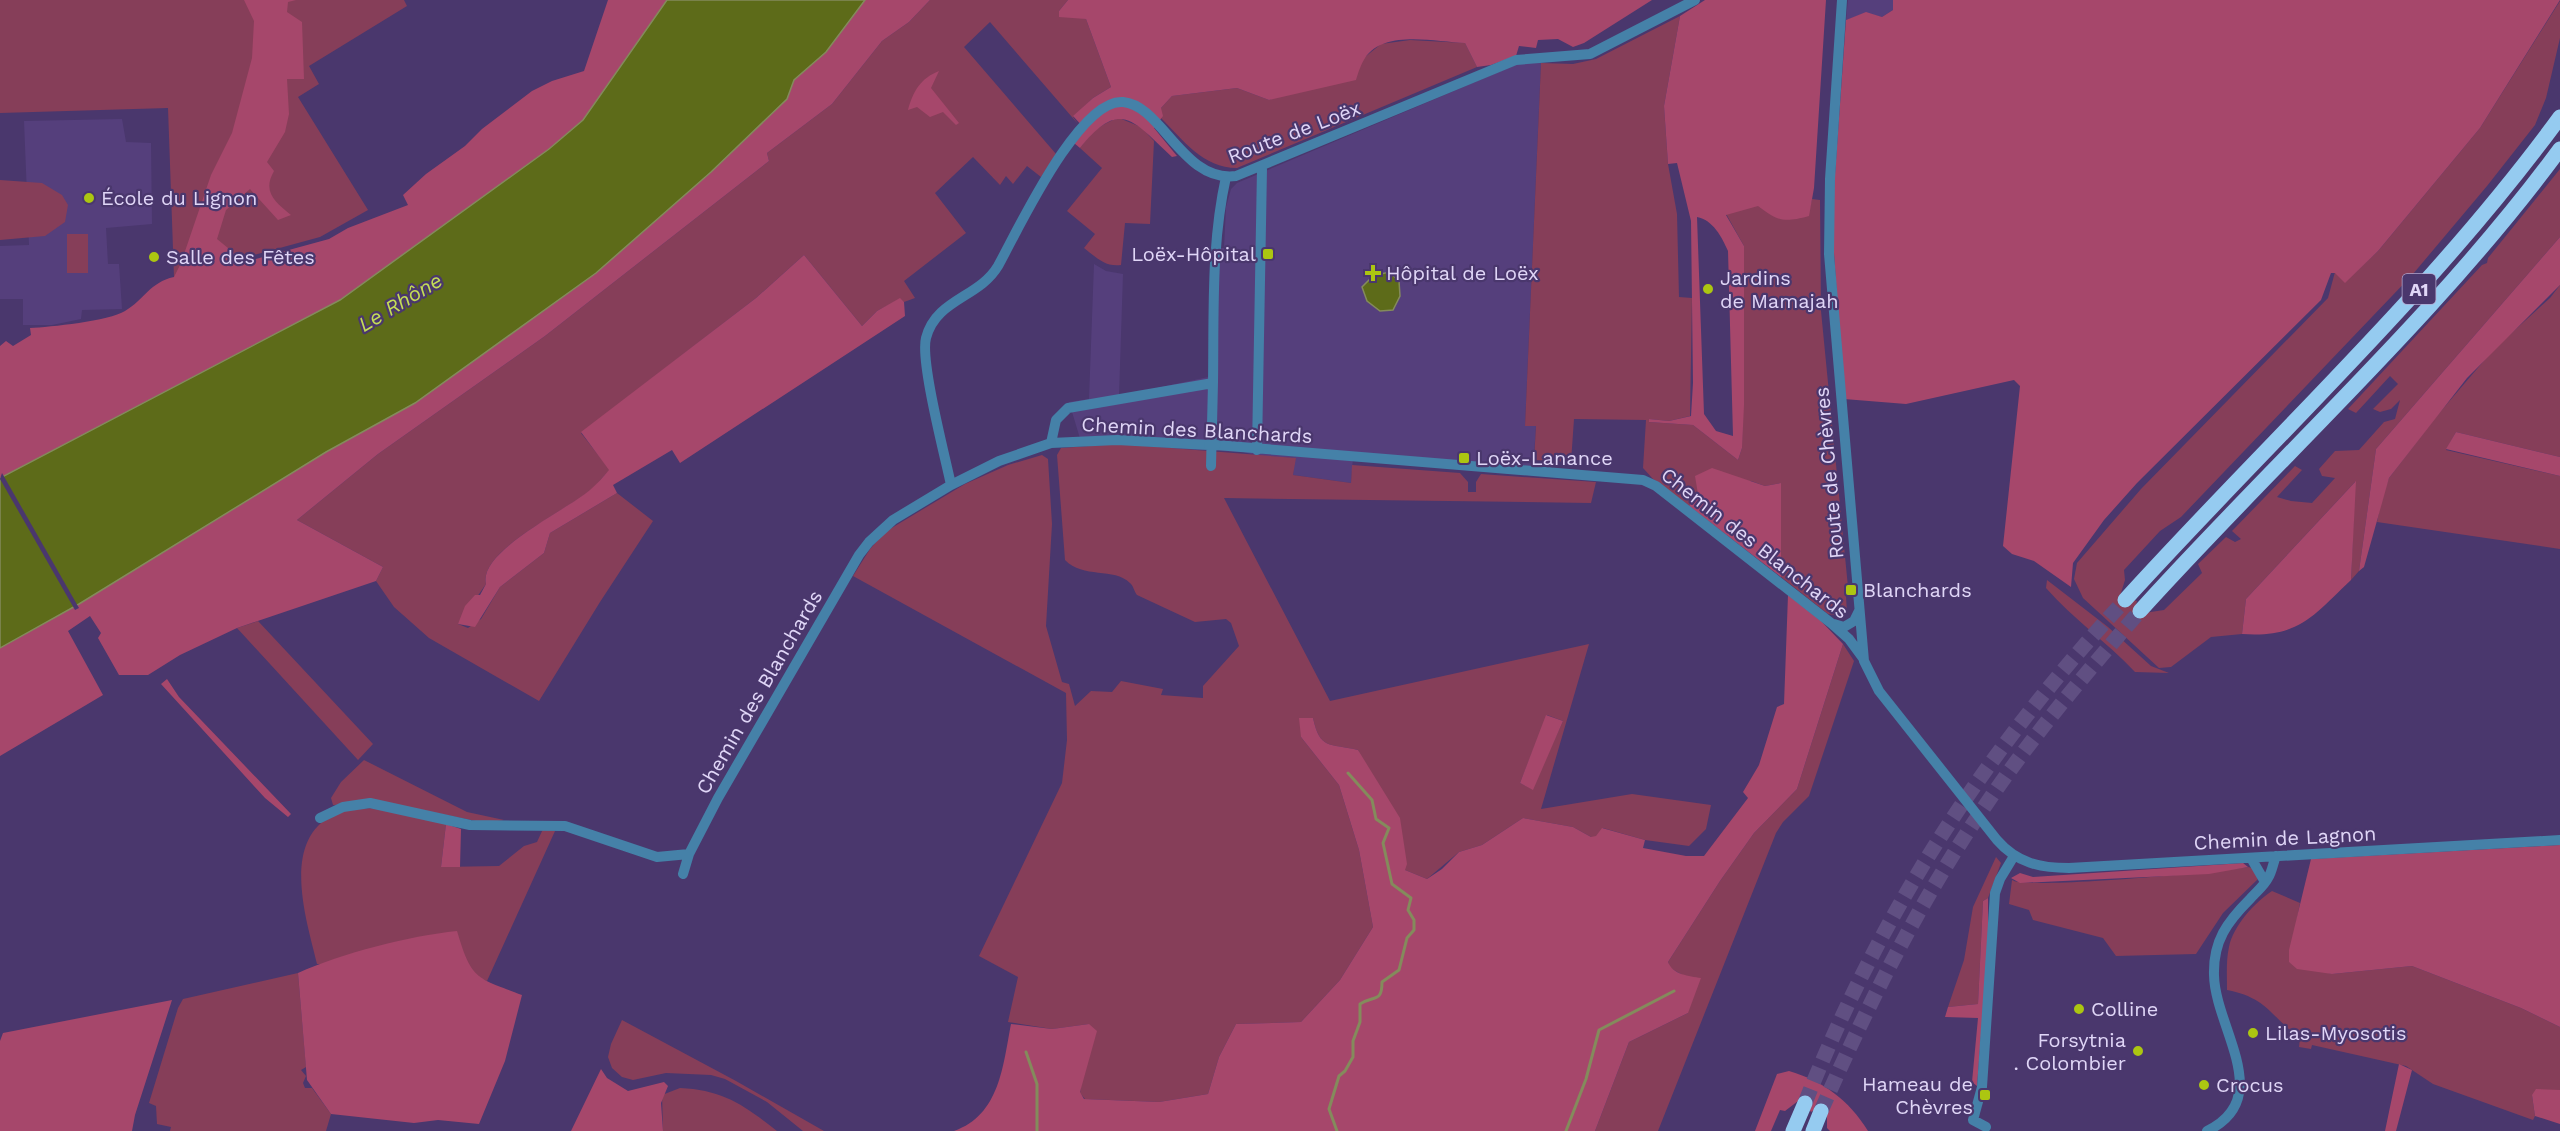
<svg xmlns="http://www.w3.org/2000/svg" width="2560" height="1131" font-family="'Work Sans',sans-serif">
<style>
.built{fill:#553f7c}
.green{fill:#863e59;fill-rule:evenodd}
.forest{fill:#a6476b;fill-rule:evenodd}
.water{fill:#5d6b19;stroke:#848b5c;stroke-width:1.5}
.pier{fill:#4a376d}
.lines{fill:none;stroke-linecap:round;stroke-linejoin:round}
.stream{stroke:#848b5c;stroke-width:3}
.highway-tunnel{stroke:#604f82;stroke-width:15;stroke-dasharray:15 8;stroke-linecap:butt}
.minor{stroke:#4581a8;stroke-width:10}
.highway{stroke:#95cbf0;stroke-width:15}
.minor-bridge{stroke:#4581a8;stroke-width:10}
.poi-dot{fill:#acc611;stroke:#4a376d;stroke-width:2}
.labels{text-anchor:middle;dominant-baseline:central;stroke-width:4.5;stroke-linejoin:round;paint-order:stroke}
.shield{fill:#4a376d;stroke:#b3a6ce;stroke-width:1.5}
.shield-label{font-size:18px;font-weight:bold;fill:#e0d6f7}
.street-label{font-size:20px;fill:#e0d6f7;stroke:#4a376d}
.poi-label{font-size:20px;fill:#e0d6f7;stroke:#4a376d;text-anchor:start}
.water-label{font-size:21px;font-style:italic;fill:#c4dd56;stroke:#4a376d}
</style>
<rect width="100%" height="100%" fill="#4a376d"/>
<path class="built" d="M1848 0H1893V10L1882 17 1866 13 1846 20Z
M1520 63H1541L1525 426H1536L1533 470 1353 457 1351 483 1293 475 1295 458 1259 456 1243 452 1082 445 1069 402 1089 399 1094 264 1106 271 1123 274 1119 396 1213 376 1216 248H1224L1226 207 1231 189 1237 183Z
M122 119 126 142 151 143 152 224 106 228 108 264H119L122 309 82 310 81 319 52 325H23V299H0V246L29 245 24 121Z"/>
<path class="green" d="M0 0H404L407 6 309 66 319 84 298 97 368 210 320 237 174 277 168 108 0 113Z
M930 0H1068L1059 11 1086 19 1111 87 1093 98 1073 117 1078 124 990 22 964 47 1056 154 1041 177 1027 166 1013 184 1006 176 1000 185 973 157 935 193 966 233 904 281 915 298 904 302 900 299 877 311 862 326 804 255 756 298 581 433 610 470C603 476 598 484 591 490 567 510 478 551 486 584L458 624 468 628 481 619 500 587 544 553 550 533 617 493 653 521 600 602 539 701 429 638 394 607 376 581 383 567 297 520 378 454 545 336 769 161 767 153 832 104 882 41 909 22Z
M2560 1V38L2546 98 2535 125 2487 186 2413 274 2181 517 2160 531 2124 570 2125 580 2120 596 2137 601 2136 605 2144 613 2164 610 2202 573 2198 564 2226 537 2235 542 2241 539 2232 531 2295 466 2302 470 2277 497 2291 501 2312 503 2335 478 2322 476 2319 469 2335 451 2359 450 2384 422 2395 419 2400 400 2391 409 2380 412 2373 409 2398 384 2390 376 2356 413 2348 409 2482 265 2487 263 2488 258 2560 169V237L2376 449 2359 571 2351 580 2355 482 2246 599 2242 634 2211 637 2171 667 2159 668 2083 598 2074 579 2077 563 2141 489 2328 298 2335 272 2345 282 2378 251 2480 128Z
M1680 16 1664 106 1668 164 1677 214 1679 297 1692 298 1690 416 1669 421 1649 419V422L1693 425 1738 460 1742 448 1744 246 1720 203 1716 183 1808 216 1812 199 1820 200 1821 311 1848 587 1846 596 1847 613 1843 617 1828 614 1781 577V483L1765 486 1751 481 1698 494 1689 506 1653 479 1643 468 1646 420 1574 419 1571 462 1534 460 1536 426H1525L1541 63 1573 64 1596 59Z
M1410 40 1465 43 1477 67 1237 168C1203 168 1183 140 1161 118V108L1172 96 1237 88 1269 100 1365 57 1381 44Z
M1119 118 1141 127 1154 141 1150 224 1125 223 1121 265C1105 267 1097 258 1084 248L1095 234 1067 211 1102 168 1080 148C1092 132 1100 124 1119 118Z
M0 180 42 183 62 195 68 205 65 222 45 236 0 240Z
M67 234H88V273H67Z
M2560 285V457L2456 432 2446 450 2560 476V549L2377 522 2382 497 2389 478 2435 418 2494 349 2550 298Z
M1120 444 1296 458 1293 475 1351 483 1352 465 1460 473 1468 482V492H1476V482L1481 474 1596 482 1591 503 1224 498 1330 701 1589 644 1541 809 1632 794 1711 805 1706 829 1689 846 1645 840 1603 828 1596 837H1591L1573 827 1523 818 1482 845 1459 852 1427 879 1405 870 1358 750C1329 743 1320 750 1313 718L1301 737 1339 785 1359 850 1373 927 1340 980 1301 1022 1236 1024 1219 1057 1208 1094 1159 1102 1085 1099 1080 1093 1089 1024 1052 1029 1008 1022 1018 977 979 956 1062 783 1067 740 1066 693 853 576 870 549 885 532 965 484 1008 465 1042 455 1048 459 1052 524 1046 626 1062 682 1069 684 1075 706 1091 691 1112 692 1121 681 1163 689 1161 695 1203 698V686L1239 646 1231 623 1226 619 1195 622 1137 595C1134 591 1133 585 1130 583 1114 567 1083 579 1065 560L1057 455 1061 448ZM1547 715 1563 721 1532 789 1520 783Z
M2047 580 2108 627 2151 666 2169 673 2135 672C2107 642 2073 619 2046 588Z
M258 621 373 744 358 760 237 628Z
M1843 644 1854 661 1809 796 1783 822 1776 833 1658 1131H1595L1629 1042 1688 1013 1681 974 1670 968 1668 962 1720 881 1754 833 1797 789Z
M364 760 467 812 504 820 486 823 392 804 333 805 331 798 341 782Z
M374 808 446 824 441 867 499 866 524 846 537 842 543 829 555 831 487 981 476 977 467 965 317 964C307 921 280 842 333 815 345 808 361 809 374 808Z
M1996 857 2001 863 1988 898 1983 901 1978 1004 1948 1007 1964 960 1973 907Z
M2248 867 2253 868 2258 879 2223 913 2196 954 2116 956 2103 938 2033 920 2029 910 2009 904 2012 880C2025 890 2220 872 2248 867Z
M2272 891 2300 903 2289 962 2332 974 2412 966 2521 1008 2560 1027V1090L2532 1095 2535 1116 2533 1120 2433 1084 2406 1066 2312 1045 2311 1049 2299 1047 2300 1038C2270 1016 2268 998 2227 990 2227 976 2226 960 2229 947 2233 926 2255 902 2272 891Z
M298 973 306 1067 301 1070 306 1076 303 1083 305 1088H312L331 1114 326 1131H170L171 1127 157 1124 156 1106 149 1103 178 1008 183 999Z
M622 1020 736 1081 824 1131H803L767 1102 725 1079 711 1075 666 1073 633 1080 622 1077 612 1068 608 1057 611 1044Z
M680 1088C723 1090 744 1105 777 1131H663L662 1095Z"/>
<path class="forest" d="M244 0H296L288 2 287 12 302 22 304 79H287L289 114 285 132 267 162 274 171C262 192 275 202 291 215L278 220 250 189 226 210 217 239 245 262 329 239 348 228 408 205 403 195 426 174 465 146 482 129 532 91 552 81 584 71 608 0H667L583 120 549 149 340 300 0 478V346L6 341 13 346 31 335 30 328C50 327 109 321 125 311 144 300 150 282 174 277L181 263 211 175 232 133 252 58 254 21Z
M865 0H930L909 22 882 41 832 104 767 153 769 161 545 336 378 454 297 520 383 567 376 581 237 628 180 655 148 675H119L98 638 101 633 90 616 68 631 103 695 0 756V648L79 604 326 452 415 403 596 273 711 172 787 99 794 80 826 52Z
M1068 0H1652L1584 43 1573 47 1558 39 1538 40 1536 48 1519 46 1516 56 1491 65 1477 67 1465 43C1436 42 1384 29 1365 58 1361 64 1358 73 1356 80L1269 100 1237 88 1172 96 1161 108 1163 116 1154 128 1177 156 1172 157C1134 122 1121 97 1080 148L1074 143 1085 129 1073 116 1093 98 1111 87 1086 19 1059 17V11Z
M1705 0H1826L1814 188 1809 216C1783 223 1778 221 1758 206L1726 215 1744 246V405L1742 448 1738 460 1693 425 1649 422V419L1669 421 1691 416 1693 383 1691 221 1677 163 1668 164 1664 106 1680 16ZM1697 217C1713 220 1722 237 1728 251L1733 436 1716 431 1704 414Z
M1893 0H2560L2480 128 2378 251 2345 283 2335 273H2331L2321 300 2137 483 2104 520 2073 563 2071 587 2034 561 2012 554 2003 546 2020 386 2014 380 1906 404 1844 399 1834 253V188L1846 20 1866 12 1882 17 1893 10Z
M939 71 931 88 959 123 956 125 943 112 930 117 917 107 908 110C913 91 921 78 939 71Z
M2560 237V285L2467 378 2389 478 2364 567 2359 571 2376 449Z
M804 255 862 326 877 311 900 298 904 302 905 316 680 463 672 450 613 485 617 493 550 533 544 553 500 587 475 627 458 624 465 606 475 595H480L486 584C478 551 567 510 590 490 597 484 603 477 609 470L581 432 756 298Z
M2456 432 2560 457V476L2446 449Z
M1712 468 1765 486 1781 483V577L1689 506 1698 494 1695 476Z
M2356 481 2351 580C2313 616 2299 638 2242 634L2246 599Z
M1788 595 1821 621 1843 644 1797 789 1754 833 1720 881 1668 962C1673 975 1689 976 1701 978L1688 1013 1629 1042 1595 1131H954C1000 1115 1003 1065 1011 1024L1052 1029 1089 1024 1097 1031 1080 1092 1084 1099 1159 1102 1208 1094 1219 1057 1236 1024 1301 1022 1340 980 1373 927 1359 850 1339 785 1301 737 1299 718H1313C1320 750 1329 743 1358 750L1400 818 1407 864 1405 870 1427 879 1442 869 1459 852 1482 845 1523 818 1573 827 1591 837 1596 836 1602 828 1645 840 1643 848 1686 856H1704L1748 798 1743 792 1759 765 1777 707 1784 704Z
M167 679 179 697 291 814 288 817 265 798 161 684Z
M1546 715 1563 721 1533 790 1520 783Z
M446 824 461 829 460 867H441Z
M2560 845V1027L2521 1008 2412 966 2332 974 2297 969 2289 962V950L2311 859Z
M2243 863 2248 867 2209 874 2020 883 2011 878 2020 873 2033 877Z
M1988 898V948L1977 1086 1972 1082 1978 1018 1945 1017 1948 1007 1978 1004 1983 901Z
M457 931C472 981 476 977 522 995L505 1061 479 1124 438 1120 414 1123 331 1114 307 1080 298 973C342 953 409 936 457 931Z
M172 1000 135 1115 132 1131H0V1041L3 1033Z
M2399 1064 2412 1070 2396 1131H2385Z
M601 1069 607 1078 628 1091 664 1082 668 1086 661 1103 663 1131H571Z
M1789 1071C1823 1081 1849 1100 1868 1131H1830L1827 1128V1112L1817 1108 1811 1112 1802 1098 1785 1111 1780 1110 1771 1131H1755L1777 1074Z
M2536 1089 2560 1090V1124L2535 1116 2532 1095Z"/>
<path class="water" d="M667 0H865L826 52 794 80 787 99 711 172 596 273 415 403 326 452 79 604 0 648V478L340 300 549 149 583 120Z
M1389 272 1399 281 1400 296 1393 310 1380 311 1367 301 1362 287 1373 276Z"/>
<path class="pier" d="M2 473 79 608 75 610 0 479Z"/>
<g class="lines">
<path class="stream" d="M1026 1052 1037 1084V1131
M1337 1131 1329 1109 1339 1076 1345 1071 1353 1057V1041L1360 1022V1004C1374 995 1382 1003 1382 982L1399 970 1407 938 1414 930V920L1408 910 1411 898 1392 884 1383 843 1389 828 1376 819 1372 800 1348 773
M1566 1131 1586 1079 1599 1030 1674 991"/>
<path class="highway-tunnel" d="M1805 1103C1882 909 1984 753 2125 600
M1821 1111C1868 1004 1920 900 1987 803 2033 735 2086 673 2140 611"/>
<path class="minor" d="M1842 0 1830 179 1829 254 1864 661 1879 691 1997 840C2017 863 2040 868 2069 868L2560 840
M1051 443 1056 420 1068 408 1213 383C1214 314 1211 244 1226 177
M1216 445 1643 480 1656 486 1831 623 1849 639 1863 658
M1257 450 1262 168
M1211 466 1213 383
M951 485C945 456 920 361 926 338 936 299 979 298 998 266 1017 232 1079 98 1123 102 1162 105 1183 183 1236 176L1516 60 1590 54 1695 0
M1834 624 1844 627 1854 621 1859 611
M320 818 343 807 370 803 470 825 565 826 657 857 689 854
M2251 858 2265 882
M683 874 689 854 718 798 859 555 869 542 893 520 951 485 999 461 1051 443 1117 440 1209 445
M1986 1127 1973 1120 1982 1087 1995 893 2000 879 2014 856
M2207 1131C2276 1098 2215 1028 2214 975 2213 941 2227 922 2250 899 2256 892 2264 886 2268 878 2272 872 2273 863 2276 856"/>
<path class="highway" d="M2125 600C2271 439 2432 292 2560 117
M2140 611C2279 457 2437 316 2560 149
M1793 1131 1805 1103
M1813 1131 1821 1111"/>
<path class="minor-bridge" d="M1209 445H1216"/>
</g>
<g class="poi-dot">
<circle cx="89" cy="198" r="6"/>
<rect x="1262" y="248" width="12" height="12" rx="3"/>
<circle cx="154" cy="257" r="6"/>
<path d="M1370 264h6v6h6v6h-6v6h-6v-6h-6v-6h6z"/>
<circle cx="1708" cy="289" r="6"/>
<rect x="1458" y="452" width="12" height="12" rx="3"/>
<rect x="1845" y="584" width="12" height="12" rx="3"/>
<circle cx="2079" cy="1009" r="6"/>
<circle cx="2253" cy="1033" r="6"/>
<circle cx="2138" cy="1051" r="6"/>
<circle cx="2204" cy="1085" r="6"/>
<rect x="1979" y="1089" width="12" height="12" rx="3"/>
</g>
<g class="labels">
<rect class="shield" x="2402.5" y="274" width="33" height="30" rx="4.5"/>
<g class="shield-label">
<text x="2419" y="289">A1</text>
</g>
<g class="street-label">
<text transform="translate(1294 132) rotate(-21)">Route de Loëx</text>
<text transform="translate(1197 430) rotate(3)">Chemin des Blanchards</text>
<text transform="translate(1829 473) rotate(-95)">Route de Chèvres</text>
<text transform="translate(1755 543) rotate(38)">Chemin des Blanchards</text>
<text transform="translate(759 692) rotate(-60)">Chemin des Blanchards</text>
<text transform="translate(2285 838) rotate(-3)">Chemin de Lagnon</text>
</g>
<g class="poi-label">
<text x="101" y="198">École du Lignon</text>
<text x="1256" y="254" text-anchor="end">Loëx-Hôpital</text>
<text x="166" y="257">Salle des Fêtes</text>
<text x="1386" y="273">Hôpital de Loëx</text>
<text x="1720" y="278">Jardins<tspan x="1720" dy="23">de Mamajah</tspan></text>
<text x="1476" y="458">Loëx-Lanance</text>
<text x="1863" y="590">Blanchards</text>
<text x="2091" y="1009">Colline</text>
<text x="2265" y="1033">Lilas-Myosotis</text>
<text x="2126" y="1040" text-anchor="end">Forsytnia<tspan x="2126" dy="23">. Colombier</tspan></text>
<text x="1973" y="1084" text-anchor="end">Hameau de<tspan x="1973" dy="23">Chèvres</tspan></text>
<text x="2216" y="1085">Crocus</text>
</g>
<g class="water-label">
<text transform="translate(400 302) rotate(-31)">Le Rhône</text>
</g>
</g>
</svg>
